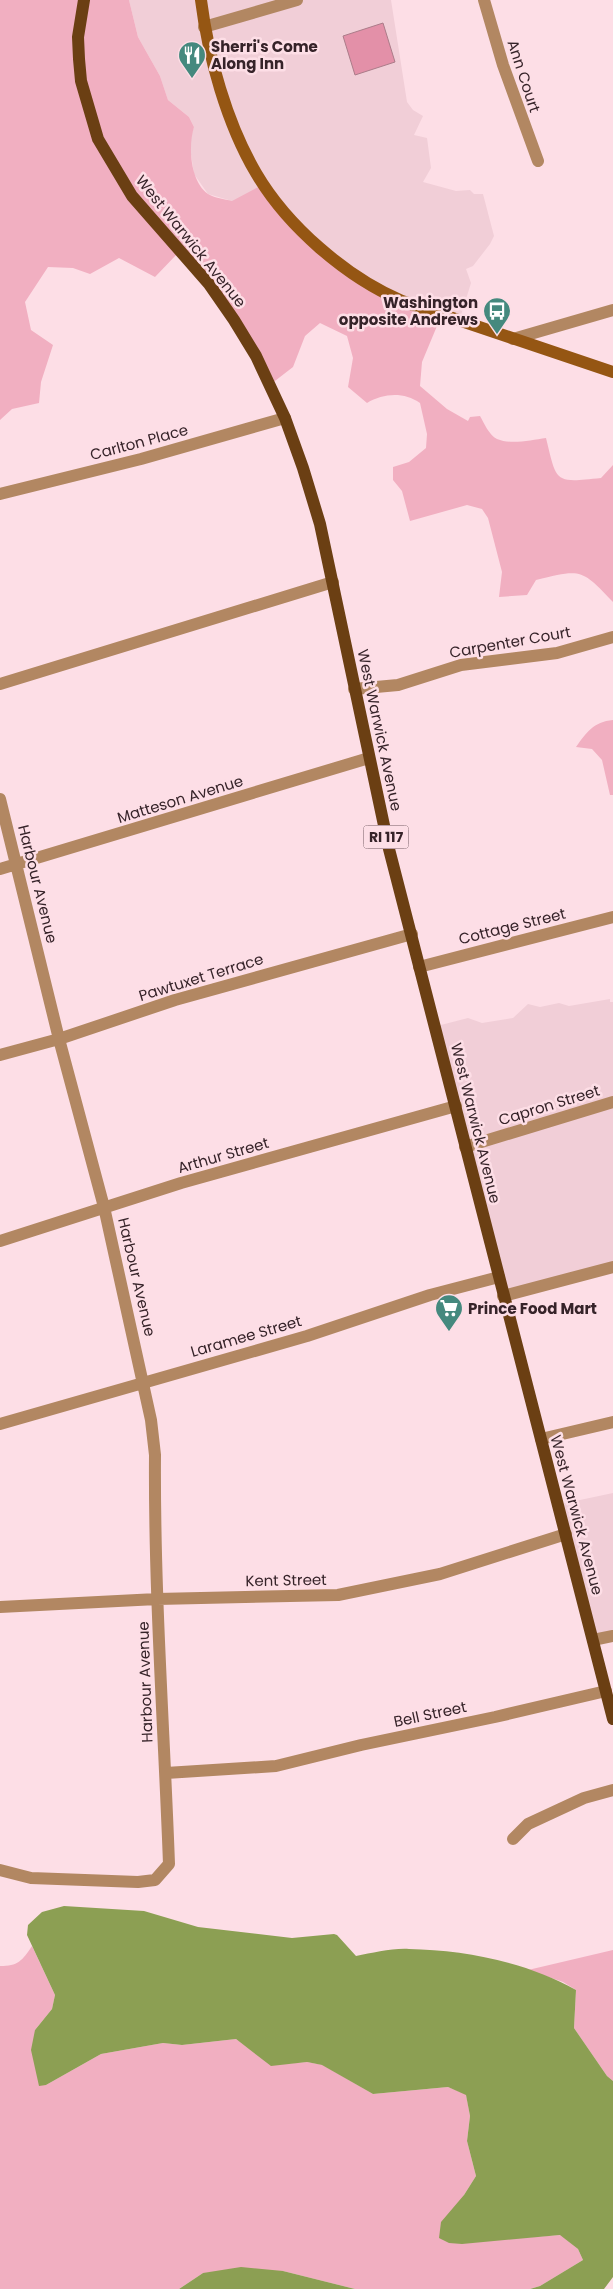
<svg xmlns="http://www.w3.org/2000/svg" width="613" height="2289" font-family="Poppins,sans-serif">
<style>
.built{fill:#f1ced7}
.green{fill:#f1afc1}
.water{fill:#8c9f53}
.building{fill:#e390a8;stroke:#ab7c89}
.lines{fill:none;stroke-linecap:round;stroke-linejoin:round}
.minor{stroke:#b28762;stroke-width:12}
.tertiary{stroke:#b28762;stroke-width:12}
.secondary{stroke:#955613;stroke-width:12}
.primary{stroke:#6b3f13;stroke-width:12}
.labels{text-anchor:middle;dominant-baseline:central;stroke-width:5;stroke-linejoin:round;paint-order:stroke}
.shield{fill:#fddee6;stroke:#725b62;stroke-width:1}
.shield-label{font-size:14px;font-weight:bold;fill:#362329}
.poi-label{font-size:15px;font-weight:bold;fill:#362329;stroke:#fddee6;text-anchor:start}
.street-label{font-size:15px;fill:#362329;stroke:#fddee6}
</style>
<rect width="100%" height="100%" fill="#fddee6"/>
<path class="built" d="M129 0H391L407 102 413 110 423 116 414 135 427 138 431 168 423 182 456 191 470 190 474 194H483L494 236 490 244 473 266 466 269 471 283 461 315 406 303 232 201 208 194 194 174 189 141 194 127 189 117 168 100 160 76 138 37Z
M610 999V1002H613V1266L508 1296 437 1026 468 1018 482 1023 513 1018 528 1004 540 1007 559 1003 569 1006Z
M613 1493V1638L594 1640 561 1504Z"/>
<path class="green" d="M0 0H129L138 37 160 76 168 100 189 117 194 127C188 146 190 181 208 194 214 198 225 199 232 201L264 184 351 274 442 314 422 362 420 386 447 409 468 421 470 417 480 416C484 423 489 435 497 439 511 445 531 440 546 438 557 483 554 483 601 478L613 465V602C581 568 581 569 536 580L527 595 499 597 502 572 488 518 482 509 467 505 410 521 402 491 393 480V467L409 462 426 448 427 434 420 403C404 392 384 393 367 403L348 387 353 358 347 336 320 323 305 336 293 367 271 384 254 351 178 253 155 277 119 258 90 274 73 268 48 267 25 302 31 330 53 345 41 382 39 403 12 409 0 420Z
M613 720V795H610L602 760 592 749 576 747C587 732 593 722 613 720Z
M32 1946 55 1995 52 2009 35 2030 46 2085 101 2054 163 2043 182 2045 236 2039 271 2065 307 2062 323 2065 373 2094 448 2087 466 2094 470 2116 467 2141 476 2176 464 2195 449 2243 561 2235 578 2249 583 2260 540 2286 530 2289H355L283 2271 203 2273 179 2289H0V1966C18 1966 22 1961 32 1946Z
M613 1950V2081L607 2076 574 2028 576 1990 563 1982 528 1970Z"/>
<path class="water" d="M64 1906 144 1911 198 1927 292 1938 334 1934 337 1935 356 1956C373 1953 392 1948 409 1949 464 1950 527 1962 576 1990L574 2028 607 2076 613 2081V2277L604 2289H530L540 2286 583 2260 578 2249 560 2235 462 2244 449 2243 439 2238 441 2222 464 2195 476 2176 467 2141 470 2116 466 2095 448 2087 373 2094 322 2065 307 2062 271 2066 236 2039 182 2045 163 2043 101 2054 46 2085 39 2086 31 2050 35 2030 52 2009 55 1995 27 1935 28 1925 42 1912Z
M241 2267 283 2271 355 2289H179L203 2273Z"/>
<path class="building" d="M383 23 395 62 355 75 343 36Z"/>
<g class="lines">
<path class="minor" d="M484 0 503 65 538 161
M0 494 141 459 285 418
M0 684 333 582
M354 689 398 685 461 665 557 653 613 637
M0 799 59 1039 104 1207 151 1420 155 1455C154 1591 164 1727 169 1864L155 1880 138 1882 31 1878 0 1870
M0 869 369 758
M419 967 613 917
M0 1055 59 1039 175 1000 412 934
M465 1147 613 1102
M0 1241 181 1183 456 1106
M503 1296 613 1267
M0 1424 307 1336 430 1295 499 1277
M541 1439 613 1422
M0 1607 157 1599 338 1595 440 1574 566 1534
M593 1640 613 1636
M166 1773 276 1766 361 1745 495 1717 606 1691
M513 1839 528 1824 584 1798 613 1790"/>
<path class="tertiary" d="M204 27 297 0
M513 339 613 310"/>
<path class="secondary" d="M201 0C208 56 227 124 256 173 287 226 346 277 402 301L613 372"/>
<path class="primary" d="M84 0 78 37 79 59 81 81 98 139 132 196 209 284 234 320 256 356 285 418 303 468 320 524 389 849 613 1719"/>
</g>
<defs>
<g id="restaurant-pin" transform="scale(1.4375)"><path d="M0 17L-7.5 6A9.5 9.5 0 1 1 7.5 6Z" fill="#45897e" stroke="#fddee6"/><path d="M-5-6h1v4h1v-4h1v4h1v-4h1v5L-1.5 .5V6h-2V.5L-5-1ZM5-6V6H3V1.5H1.5Q1.5-4 5-6Z" fill="#fff"/></g>
<g id="bus-pin" transform="scale(1.4375)"><path d="M0 17L-7.5 6A9.5 9.5 0 1 1 7.5 6Z" fill="#45897e" stroke="#fddee6"/><path d="M-5-6H5V4H4V6H2V4H-2V6H-4V4H-5ZM-3.5-4V0h7V-4ZM-3.5 1.2v1.5H-2V1.2ZM2 1.2v1.5H3.5V1.2Z" fill="#fff"/></g>
<g id="supermarket-pin" transform="scale(1.4375)"><path d="M0 17L-7.5 6A9.5 9.5 0 1 1 7.5 6Z" fill="#45897e" stroke="#fddee6"/><path d="M-6-5.5h2.5l.6 2H6L4.5 2H-2.5L-4.4-4H-6ZM-1.5 3.2a1.3 1.3 0 1 0 .1 0ZM3 3.2a1.3 1.3 0 1 0 .1 0Z" fill="#fff"/></g>
</defs>
<g fill-rule="evenodd">
<use href="#restaurant-pin" x="192" y="55"/>
<use href="#bus-pin" x="497" y="311"/>
<use href="#supermarket-pin" x="449" y="1308"/>
</g>
<g class="labels">
<rect class="shield" x="363.5" y="825.5" width="45" height="23" rx="4"/>
<g class="shield-label">
<text x="386" y="837">RI 117</text>
</g>
<g class="poi-label">
<text x="211" y="46">Sherri's Come<tspan x="211" dy="17">Along Inn</tspan></text>
<text x="478" y="302" text-anchor="end">Washington<tspan x="478" dy="17">opposite Andrews</tspan></text>
<text x="468" y="1308">Prince Food Mart</text>
</g>
<g class="street-label">
<text transform="translate(524 76) rotate(72)">Ann Court</text>
<text transform="translate(191 241) rotate(51)">West Warwick Avenue</text>
<text transform="translate(139 442) rotate(-15)">Carlton Place</text>
<text transform="translate(510 642) rotate(-10)">Carpenter Court</text>
<text transform="translate(380 730) rotate(78)">West Warwick Avenue</text>
<text transform="translate(180 799) rotate(-17)">Matteson Avenue</text>
<text transform="translate(38 884) rotate(76)">Harbour Avenue</text>
<text transform="translate(512 926) rotate(-14)">Cottage Street</text>
<text transform="translate(201 977) rotate(-17)">Pawtuxet Terrace</text>
<text transform="translate(549 1105) rotate(-17)">Capron Street</text>
<text transform="translate(476 1123) rotate(76)">West Warwick Avenue</text>
<text transform="translate(223 1155) rotate(-16)">Arthur Street</text>
<text transform="translate(137 1277) rotate(77)">Harbour Avenue</text>
<text transform="translate(246 1336) rotate(-16)">Laramee Street</text>
<text transform="translate(577 1515) rotate(75)">West Warwick Avenue</text>
<text transform="translate(286 1580) rotate(-1)">Kent Street</text>
<text transform="translate(145 1682) rotate(-92)">Harbour Avenue</text>
<text transform="translate(430 1714) rotate(-12)">Bell Street</text>
</g>
</g>
</svg>
